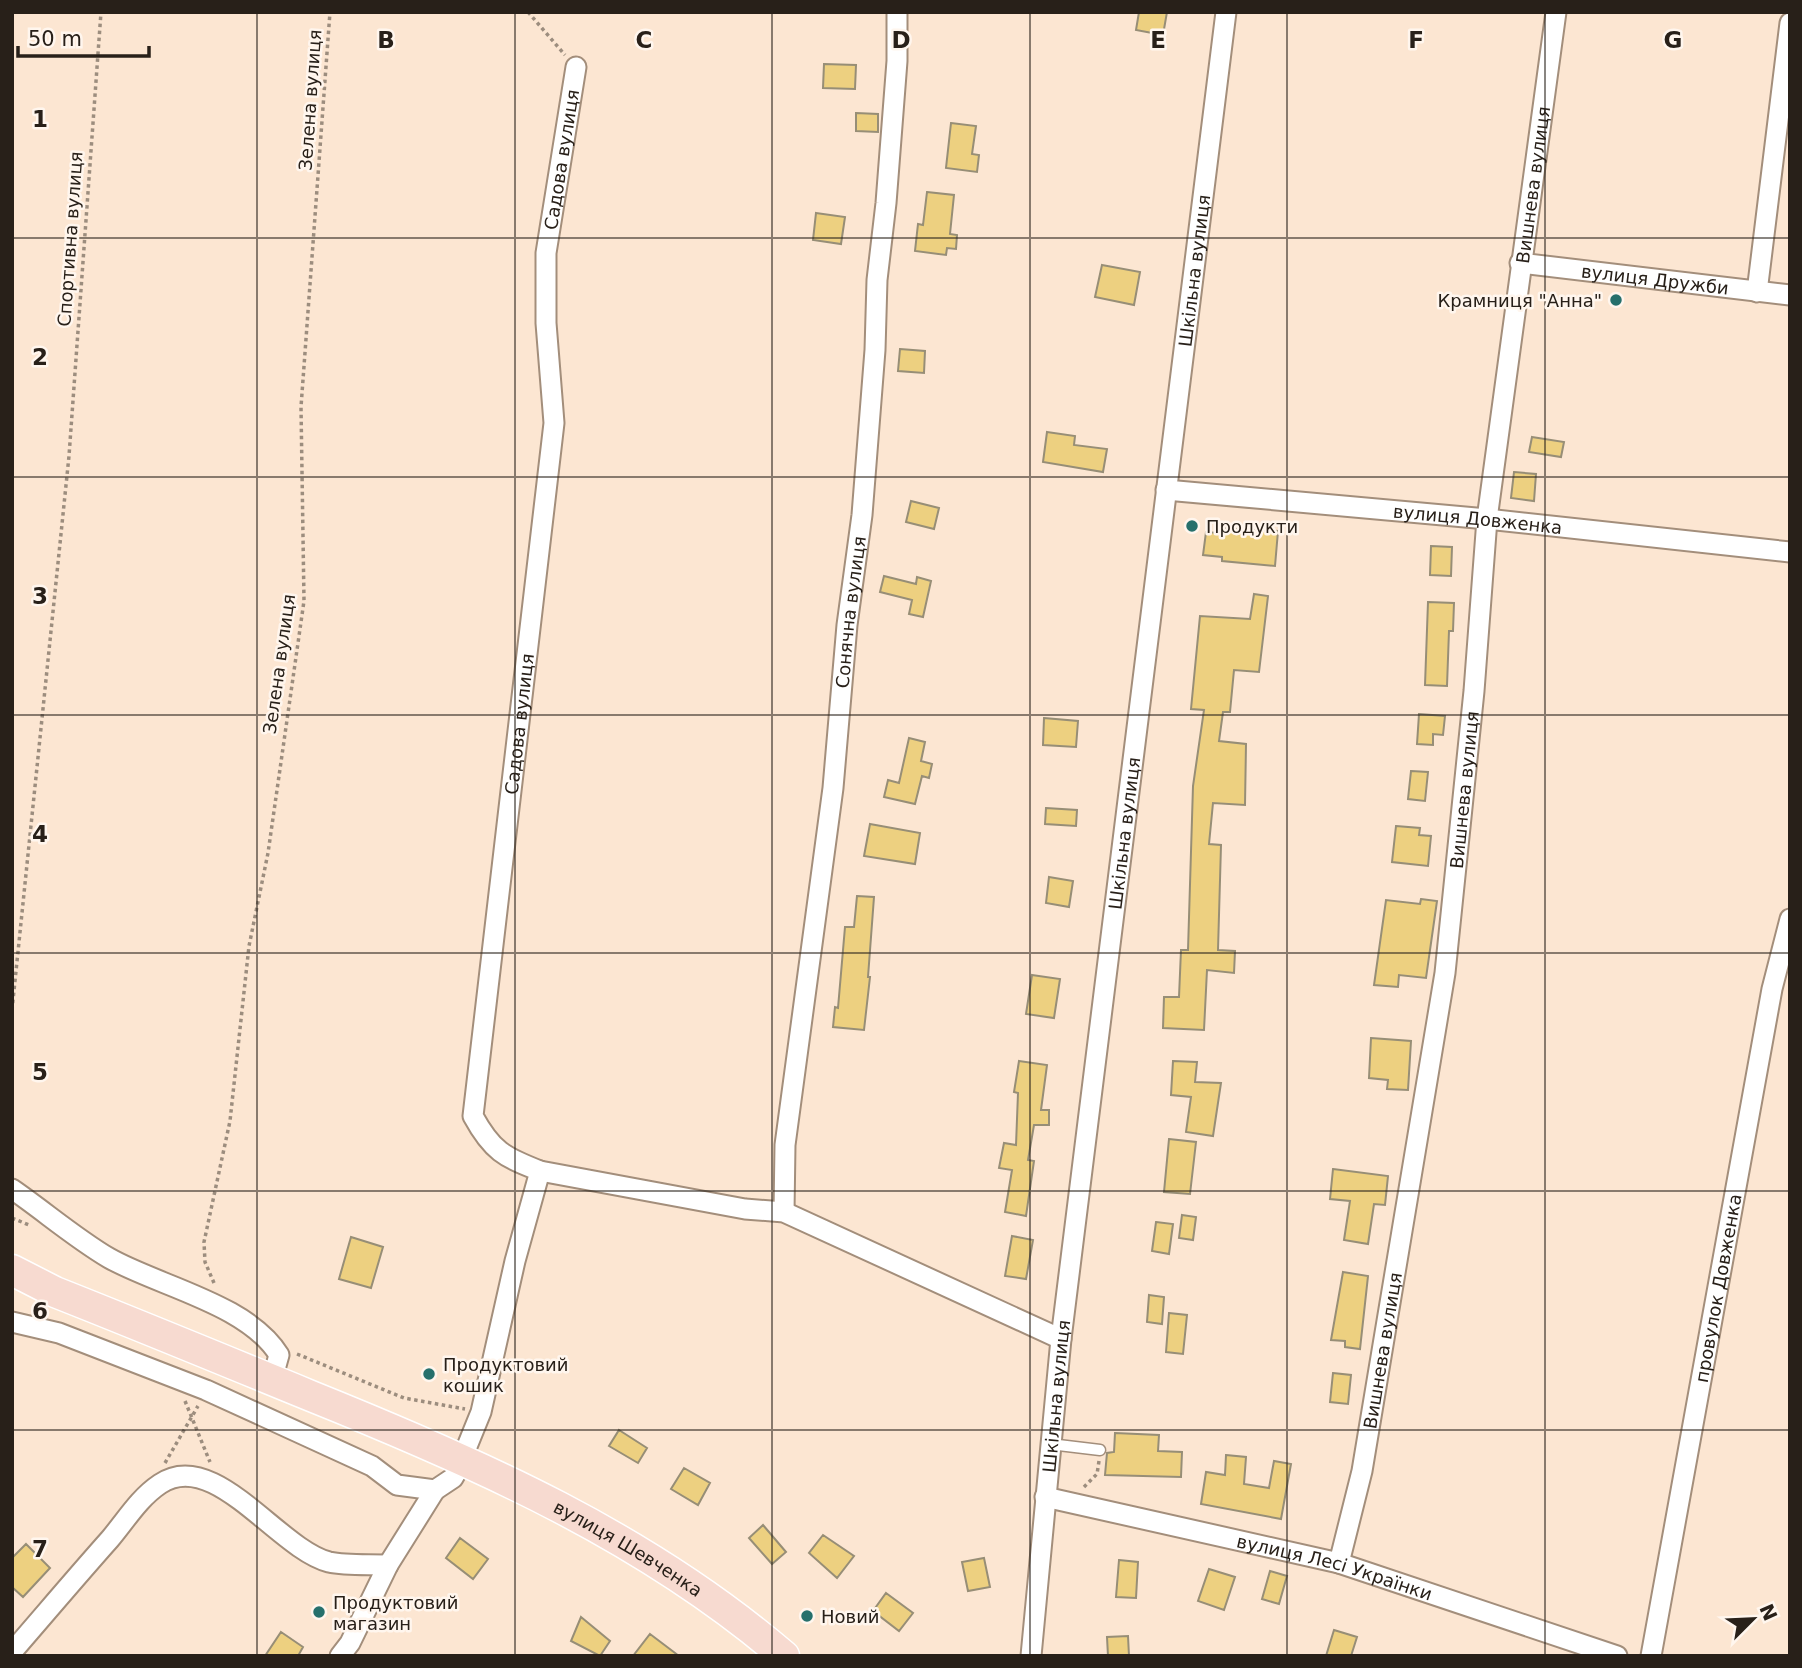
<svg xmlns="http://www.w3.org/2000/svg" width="1802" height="1668" font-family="'DejaVu Sans',sans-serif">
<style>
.building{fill:#edd080;stroke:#978e76;stroke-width:2}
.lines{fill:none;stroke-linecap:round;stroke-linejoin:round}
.service-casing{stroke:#a38e7b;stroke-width:13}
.minor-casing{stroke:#a38e7b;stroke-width:23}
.primary-casing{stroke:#fff;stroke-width:33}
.path{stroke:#9c8d7e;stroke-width:3.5;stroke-dasharray:3.5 3.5;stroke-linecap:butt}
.service{stroke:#fff;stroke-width:10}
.minor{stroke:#fff;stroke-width:19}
.primary{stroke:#f7dad0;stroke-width:30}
.grid{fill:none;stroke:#282019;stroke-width:2;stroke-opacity:0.55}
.poi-dot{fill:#26706c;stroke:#fff6ee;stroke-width:2.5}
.labels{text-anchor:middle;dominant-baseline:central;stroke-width:5;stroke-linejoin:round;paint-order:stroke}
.street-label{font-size:18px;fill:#282019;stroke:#fff6ee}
.poi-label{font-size:18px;fill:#282019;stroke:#fff6ee;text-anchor:start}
.grid-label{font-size:23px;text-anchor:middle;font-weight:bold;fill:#282019;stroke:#fff6ee;stroke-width:5;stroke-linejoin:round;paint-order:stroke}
</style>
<rect width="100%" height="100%" fill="#fce6d2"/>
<path class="building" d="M1139 12H1167L1163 35 1136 30Z
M824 64 856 65 855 89 823 88Z
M856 113 878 114V132L856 131Z
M951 123 976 126 972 154 979 155 977 172 946 168Z
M927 192 954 195 950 234 957 235 956 249 947 248 946 255 915 251 918 224 923 225Z
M816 213 845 217 841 244 813 240Z
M1102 265 1140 272 1134 305 1095 297Z
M900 349 925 351 924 373 898 371Z
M1047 432 1075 436 1074 445 1107 449 1103 472 1043 462Z
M1532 437 1564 442 1561 457 1529 452Z
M1514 472 1536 474 1534 501 1511 498Z
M911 501 939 508 934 529 906 522Z
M1219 528 1278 531 1275 566 1222 561V557L1203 555 1206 532 1218 533Z
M1431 546 1452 547 1451 576 1430 575Z
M884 576 916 584 917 577 931 581 923 617 909 614 912 600 880 592Z
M1254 594 1268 596 1259 672 1234 670 1230 712H1223L1219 741 1246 744 1245 805 1213 803 1209 844 1221 845 1218 950 1235 951 1234 973 1207 970 1204 1030 1163 1028 1164 997H1179L1181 950H1188L1193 786 1204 710 1191 709 1200 616 1250 619Z
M1428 602 1454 603 1453 631H1449L1447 686 1425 685Z
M1419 714 1445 716 1443 735 1433 734V745L1417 744Z
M1044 718 1078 721 1076 747 1043 745Z
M909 738 925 742 921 761 932 764 929 778 922 776 915 804 884 797 888 780 899 783Z
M1411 771 1428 772 1425 801 1408 799Z
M1046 808 1077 810 1076 826 1045 824Z
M870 824 920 833 915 864 864 856Z
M1396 826 1420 828 1419 835 1431 836 1428 866 1392 862Z
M1049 877 1073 881 1069 907 1046 903Z
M857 896 874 897 868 977H870L864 1030 833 1027 835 1007 838 1008 845 927H854Z
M1421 899 1437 901 1426 978 1399 975 1398 987 1374 985 1386 900 1420 904Z
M1032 975 1060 979 1054 1018 1026 1014Z
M1371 1038 1411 1041 1408 1090 1387 1089 1388 1080 1369 1078Z
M1019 1061 1047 1065 1041 1110H1049V1125H1034L1028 1160 1034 1161 1026 1216 1005 1212 1012 1170 999 1168 1004 1143 1016 1145 1018 1093 1014 1092Z
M1173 1061 1197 1062 1195 1082 1221 1083 1213 1136 1186 1132 1191 1097 1171 1095Z
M1169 1139 1196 1142 1190 1194 1164 1192Z
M1333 1169 1388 1176 1385 1205 1374 1204 1368 1244 1344 1240 1350 1201 1330 1199Z
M1182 1215 1196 1217 1193 1240 1179 1238Z
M1156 1222 1173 1224 1169 1254 1152 1251Z
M1012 1236 1033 1240 1026 1279 1005 1276Z
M351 1237 383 1247 371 1288 339 1279Z
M1343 1272 1368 1276 1360 1349 1345 1347V1341L1331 1340Z
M1149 1295 1164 1297 1162 1324 1147 1322Z
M1169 1313 1187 1315 1183 1354 1166 1352Z
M1333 1373 1351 1375 1348 1404 1330 1402Z
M619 1430 647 1448 638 1463 609 1446Z
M1115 1433 1159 1435 1158 1451 1182 1452 1181 1477 1105 1475 1107 1453 1114 1452Z
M1226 1455 1246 1457 1244 1484 1269 1488 1274 1461 1291 1464 1281 1519 1201 1504 1206 1472 1225 1475Z
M684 1468 710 1483 698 1505 671 1489Z
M763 1525 786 1552 772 1564 749 1538Z
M823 1535 854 1556 837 1578 809 1553Z
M460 1538 488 1559 473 1579 446 1558Z
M26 1544 50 1568 23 1597 12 1587V1558Z
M984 1558 990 1587 968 1591 962 1562Z
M1119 1560 1138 1562 1136 1598 1116 1597Z
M1209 1569 1235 1577 1224 1610 1198 1601Z
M1270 1571 1287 1576 1279 1604 1262 1599Z
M886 1593 913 1613 899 1631 873 1611Z
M581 1617 610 1641 600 1656 571 1641Z
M1334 1630 1357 1637 1351 1656H1326Z
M281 1632 303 1647 298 1656H265Z
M650 1634 679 1656H633Z
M1128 1636 1129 1656H1108L1107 1637Z"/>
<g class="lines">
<g class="service-casing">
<path id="service" d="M1050 1444 1100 1450"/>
</g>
<g class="minor-casing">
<g id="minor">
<path id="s1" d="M1520 263 1790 295"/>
<path d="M1757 292 1790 23"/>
<path id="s2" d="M1166 490 1487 519 1790 552"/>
<path d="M540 1171 745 1209 784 1212 1061 1339"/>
<path d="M12 1189C44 1211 75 1238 109 1258 158 1286 248 1304 279 1355L272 1380"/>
<path id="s3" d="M784 1212 785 1145 833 788 847 625 862 515 875 350 877 280 886 203 897 61V12"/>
<path id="s4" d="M12 1322 59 1333 206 1390 372 1466 397 1485 435 1490 453 1478 457 1471 481 1412 515 1261 540 1171C504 1157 492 1151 473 1116L554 423 546 323V253L576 67"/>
<path id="s5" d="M1045 1497 1339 1563 1617 1656"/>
<path id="s6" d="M1339 1563 1362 1471 1445 973 1474 691 1487 519 1556 12"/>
<path d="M12 1652C45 1614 77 1576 110 1539 126 1520 139 1498 160 1484 214 1447 278 1549 329 1562 347 1566 370 1564 388 1565"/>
<path d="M340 1656 350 1643 388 1565 435 1490"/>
<path id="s7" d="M1031 1656 1061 1339 1226 12"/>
<path id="s8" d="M1651 1656 1772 989 1790 919"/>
</g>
</g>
<g class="primary-casing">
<g id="primary">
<path id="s9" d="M12 1270 55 1292C141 1326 226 1361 311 1396 480 1464 645 1537 784 1656"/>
</g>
</g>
<path class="path" d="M528 12 565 55
M12 1010 69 456 101 12
M12 1218 29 1225
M214 1283 205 1262 204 1242 230 1121 249 946 268 853 304 601 301 407 330 12
M297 1354 404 1398 465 1409
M185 1401 210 1462
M165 1463 198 1406
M1084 1487 1097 1474 1099 1461"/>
<use href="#service" class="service"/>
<use href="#minor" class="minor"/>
<use href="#primary" class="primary"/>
</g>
<path class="grid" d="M257 12V1656M515 12V1656M772 12V1656M1030 12V1656M1287 12V1656M1545 12V1656M12 238H1790M12 477H1790M12 715H1790M12 953H1790M12 1191H1790M12 1430H1790"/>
<g class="poi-dot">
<circle cx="1616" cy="300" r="7"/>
<circle cx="1192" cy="526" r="7"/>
<circle cx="429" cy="1374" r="7"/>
<circle cx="319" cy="1612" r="7"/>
<circle cx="807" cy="1616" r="7"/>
</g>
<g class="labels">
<g class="street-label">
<text transform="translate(310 100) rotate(-86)">Зелена вулиця</text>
<text stroke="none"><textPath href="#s4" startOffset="1852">Садова вулиця</textPath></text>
<text stroke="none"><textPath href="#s6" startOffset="1393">Вишнева вулиця</textPath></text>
<text transform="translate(70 239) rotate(-86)">Спортивна вулиця</text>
<text stroke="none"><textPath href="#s7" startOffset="1395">Шкільна вулиця</textPath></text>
<text stroke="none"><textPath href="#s1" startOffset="136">вулиця Дружби</textPath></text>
<text stroke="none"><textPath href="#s2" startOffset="313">вулиця Довженка</textPath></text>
<text stroke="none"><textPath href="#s3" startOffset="604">Сонячна вулиця</textPath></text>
<text transform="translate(279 664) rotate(-82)">Зелена вулиця</text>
<text stroke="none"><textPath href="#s4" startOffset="1284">Садова вулиця</textPath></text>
<text stroke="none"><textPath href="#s6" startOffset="784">Вишнева вулиця</textPath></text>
<text stroke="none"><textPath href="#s7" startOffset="828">Шкільна вулиця</textPath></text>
<text stroke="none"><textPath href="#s8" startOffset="374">провулок Довженка</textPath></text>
<text stroke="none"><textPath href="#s6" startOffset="217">Вишнева вулиця</textPath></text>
<text stroke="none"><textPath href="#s7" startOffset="261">Шкільна вулиця</textPath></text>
<text stroke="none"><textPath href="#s9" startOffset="677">вулиця Шевченка</textPath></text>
<text stroke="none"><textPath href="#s5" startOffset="298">вулиця Лесі Українки</textPath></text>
</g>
<g class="poi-label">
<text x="1602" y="300" text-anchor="end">Крамниця "Анна"</text>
<text x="1206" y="526">Продукти</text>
<text x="443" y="1364">Продуктовий<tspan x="443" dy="21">кошик</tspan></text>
<text x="333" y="1602">Продуктовий<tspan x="333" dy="21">магазин</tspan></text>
<text x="821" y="1616">Новий</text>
</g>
</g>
<g class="grid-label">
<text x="386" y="48">B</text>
<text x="644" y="48">C</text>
<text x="901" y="48">D</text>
<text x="1158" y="48">E</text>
<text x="1416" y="48">F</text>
<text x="1673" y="48">G</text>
<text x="40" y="127">1</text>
<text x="40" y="365">2</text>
<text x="40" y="604">3</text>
<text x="40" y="842">4</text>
<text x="40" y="1080">5</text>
<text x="40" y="1319">6</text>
<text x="40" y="1557">7</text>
</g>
<rect width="1802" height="1668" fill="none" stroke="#282019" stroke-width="28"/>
<g transform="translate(1753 1619) rotate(66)" stroke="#fff6ee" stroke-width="5" paint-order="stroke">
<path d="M0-5L12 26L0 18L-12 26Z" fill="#282019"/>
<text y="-10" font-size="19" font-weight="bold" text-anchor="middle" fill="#282019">N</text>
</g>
<path d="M18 46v10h131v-10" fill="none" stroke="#282019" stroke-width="3.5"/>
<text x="28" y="46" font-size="21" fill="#282019" stroke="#fff6ee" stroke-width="5" paint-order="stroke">50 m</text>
</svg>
